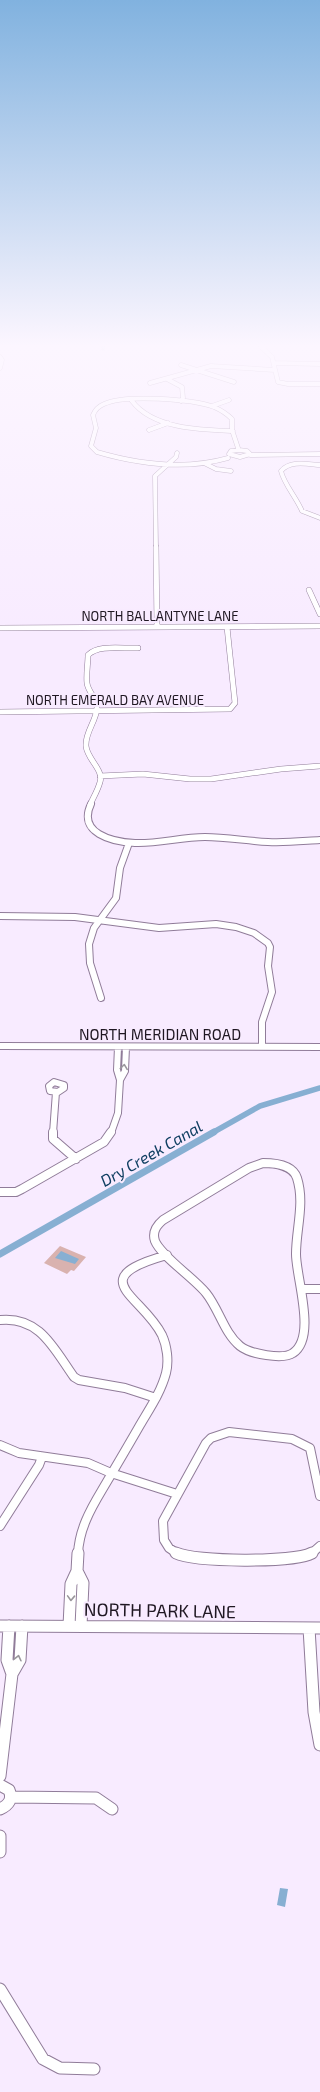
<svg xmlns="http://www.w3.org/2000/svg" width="320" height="2092" font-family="'Exo 2',sans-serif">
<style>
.green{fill:#d9b2af}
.water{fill:#87afd2}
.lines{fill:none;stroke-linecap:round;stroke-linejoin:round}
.canal-far2{stroke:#87afd2;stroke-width:3.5}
.canal-far1{stroke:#87afd2;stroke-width:5.5}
.canal{stroke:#87afd2;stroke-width:7}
.minor-far4-casing{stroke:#907c99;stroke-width:5}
.minor-far3-casing{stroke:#907c99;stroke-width:6}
.minor-far2-casing{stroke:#907c99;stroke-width:8}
.minor-far1-casing{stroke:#907c99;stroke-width:10}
.minor-casing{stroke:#907c99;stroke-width:13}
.minor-far4{stroke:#fff;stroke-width:4}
.minor-far3{stroke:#fff;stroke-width:5}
.minor-far2{stroke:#fff;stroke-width:6}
.minor-far1{stroke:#fff;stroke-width:8}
.minor{stroke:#fff;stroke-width:11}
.oneway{stroke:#9a979c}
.labels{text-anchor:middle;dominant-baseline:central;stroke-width:4;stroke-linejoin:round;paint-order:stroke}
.far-street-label{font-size:13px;fill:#1f1722;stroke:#f8ebff}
.street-label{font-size:15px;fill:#1f1722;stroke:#f8ebff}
.water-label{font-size:16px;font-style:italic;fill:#103f62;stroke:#f8ebff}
.near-street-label{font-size:18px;fill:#1f1722;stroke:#f8ebff}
</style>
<rect width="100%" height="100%" fill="#f8ebff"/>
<path class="green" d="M60 1246 86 1257 74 1271 71 1270 67 1274 44 1263Z"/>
<path class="water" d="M61 1251 79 1259 75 1264 55 1258Z
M280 1888 288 1889 285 1907 277 1905Z"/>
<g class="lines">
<path class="canal-far2" d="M103 347V349"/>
<path class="canal-far1" d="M212 1133 260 1106 320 1088"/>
<path class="canal" d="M0 1254 214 1132"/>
<g class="minor-far4-casing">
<path id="minor-far4" d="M261 347 272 357 278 382 288 384H320
M0 357 2 360 0 368
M274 363 320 364
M181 365 234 382
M167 379 182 387 183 398 181 401
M150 383 211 366 275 370
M132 401C153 429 201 430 233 431
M212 406 229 400
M149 430 168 423
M239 450 247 451 250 454 240 457 229 454 231 451Z
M250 455 320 454
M228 458C186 470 138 464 97 452L91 446 96 428 93 415C95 410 99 406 104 404 125 394 192 399 214 407 221 410 227 414 232 419V430L238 448
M206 464 216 469 231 471
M320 465C307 464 290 460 281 471 284 484 296 497 302 511L320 518
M156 548 155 476 176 457 177 453"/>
</g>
<g class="minor-far3-casing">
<path id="minor-far3" d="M156 547 157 627
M309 590 320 614
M0 628 320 626
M0 712 230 709 235 703 227 627
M100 776 143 774 190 779H211L281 769 320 766
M90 805C93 798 98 790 100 782 104 770 87 759 86 746 85 732 96 722 97 708 97 698 88 692 87 683 86 674 88 664 88 655 99 644 123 649 138 648"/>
</g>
<g class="minor-far2-casing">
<path id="minor-far2" d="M91 804C77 833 112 842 135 843 158 844 181 837 205 837 226 837 247 841 268 842 285 843 303 841 320 840
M0 916 75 917 159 928 216 924 236 927 254 933 268 943 270 947 268 966 272 992 262 1022V1047
M101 998 90 963 89 944 94 928 116 898 120 868 129 843
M0 1046 320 1047
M118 1047 117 1070 120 1080 125 1071 126 1047
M54 1082 64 1085V1088L58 1092 50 1091 49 1086Z
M53 1133 56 1092
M111 1133 118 1113 120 1080"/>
</g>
<g class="minor-far1-casing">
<path id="minor-far1" d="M53 1132V1139L76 1159
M263 1163C274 1163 293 1165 297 1178 305 1203 296 1229 296 1254 296 1278 317 1337 293 1353 283 1360 250 1354 240 1346 224 1333 219 1309 206 1293 194 1278 161 1256 155 1241 152 1232 156 1226 163 1220L249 1168Z
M0 1192H16L22 1189 104 1142 111 1132
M304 1289H320
M0 1320C40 1316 54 1349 74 1377L79 1380 125 1388 156 1398
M0 1445 19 1453 88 1463 111 1473 177 1494
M0 1526 39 1465 42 1457
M78 1554C79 1530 90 1510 102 1490 115 1468 128 1446 140 1425 150 1408 161 1392 166 1373 169 1361 167 1346 162 1335 142 1295 82 1279 167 1255
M178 1554 169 1548 164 1540 163 1521 206 1443 211 1438 229 1432 292 1439 310 1448 320 1496
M311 1554 320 1546"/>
</g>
<g class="minor-casing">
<path id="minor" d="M176 1553C195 1562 294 1563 312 1553
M77 1571 83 1583 81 1626
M0 1626 320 1628
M9 1626 7 1660 12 1674 20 1660 22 1626
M69 1626 71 1584 77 1571 78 1553
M309 1628 314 1712 320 1745
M0 1776 12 1674
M0 1785 9 1790C13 1799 9 1805 0 1809
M12 1797 96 1798 112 1809
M0 1836V1852
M0 1989 43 2059 60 2068 94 2069"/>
</g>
<use href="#minor-far4" class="minor-far4"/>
<use href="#minor-far3" class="minor-far3"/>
<use href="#minor-far2" class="minor-far2"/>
<use href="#minor-far1" class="minor-far1"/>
<use href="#minor" class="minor"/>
</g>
<defs><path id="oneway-chevron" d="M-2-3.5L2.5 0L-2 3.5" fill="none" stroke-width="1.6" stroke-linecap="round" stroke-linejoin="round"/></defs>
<g class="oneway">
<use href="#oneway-chevron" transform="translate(124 1067) rotate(-82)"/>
<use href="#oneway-chevron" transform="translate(71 1598) rotate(92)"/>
<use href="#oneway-chevron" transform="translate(18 1658) rotate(-77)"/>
</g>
<linearGradient id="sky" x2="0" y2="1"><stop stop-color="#81b2df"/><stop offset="0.54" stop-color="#fcf6ff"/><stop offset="1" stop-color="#fcf6ff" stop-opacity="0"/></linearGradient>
<rect width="320" height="640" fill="url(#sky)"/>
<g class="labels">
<g class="far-street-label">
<text x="160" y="616">NORTH BALLANTYNE LANE</text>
<text x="115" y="700">NORTH EMERALD BAY AVENUE</text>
</g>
<g class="street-label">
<text x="160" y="1034">NORTH MERIDIAN ROAD</text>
</g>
<g class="water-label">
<text transform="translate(151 1153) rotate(-30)">Dry Creek Canal</text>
</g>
<g class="near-street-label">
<text transform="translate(160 1610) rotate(1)">NORTH PARK LANE</text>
</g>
</g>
</svg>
